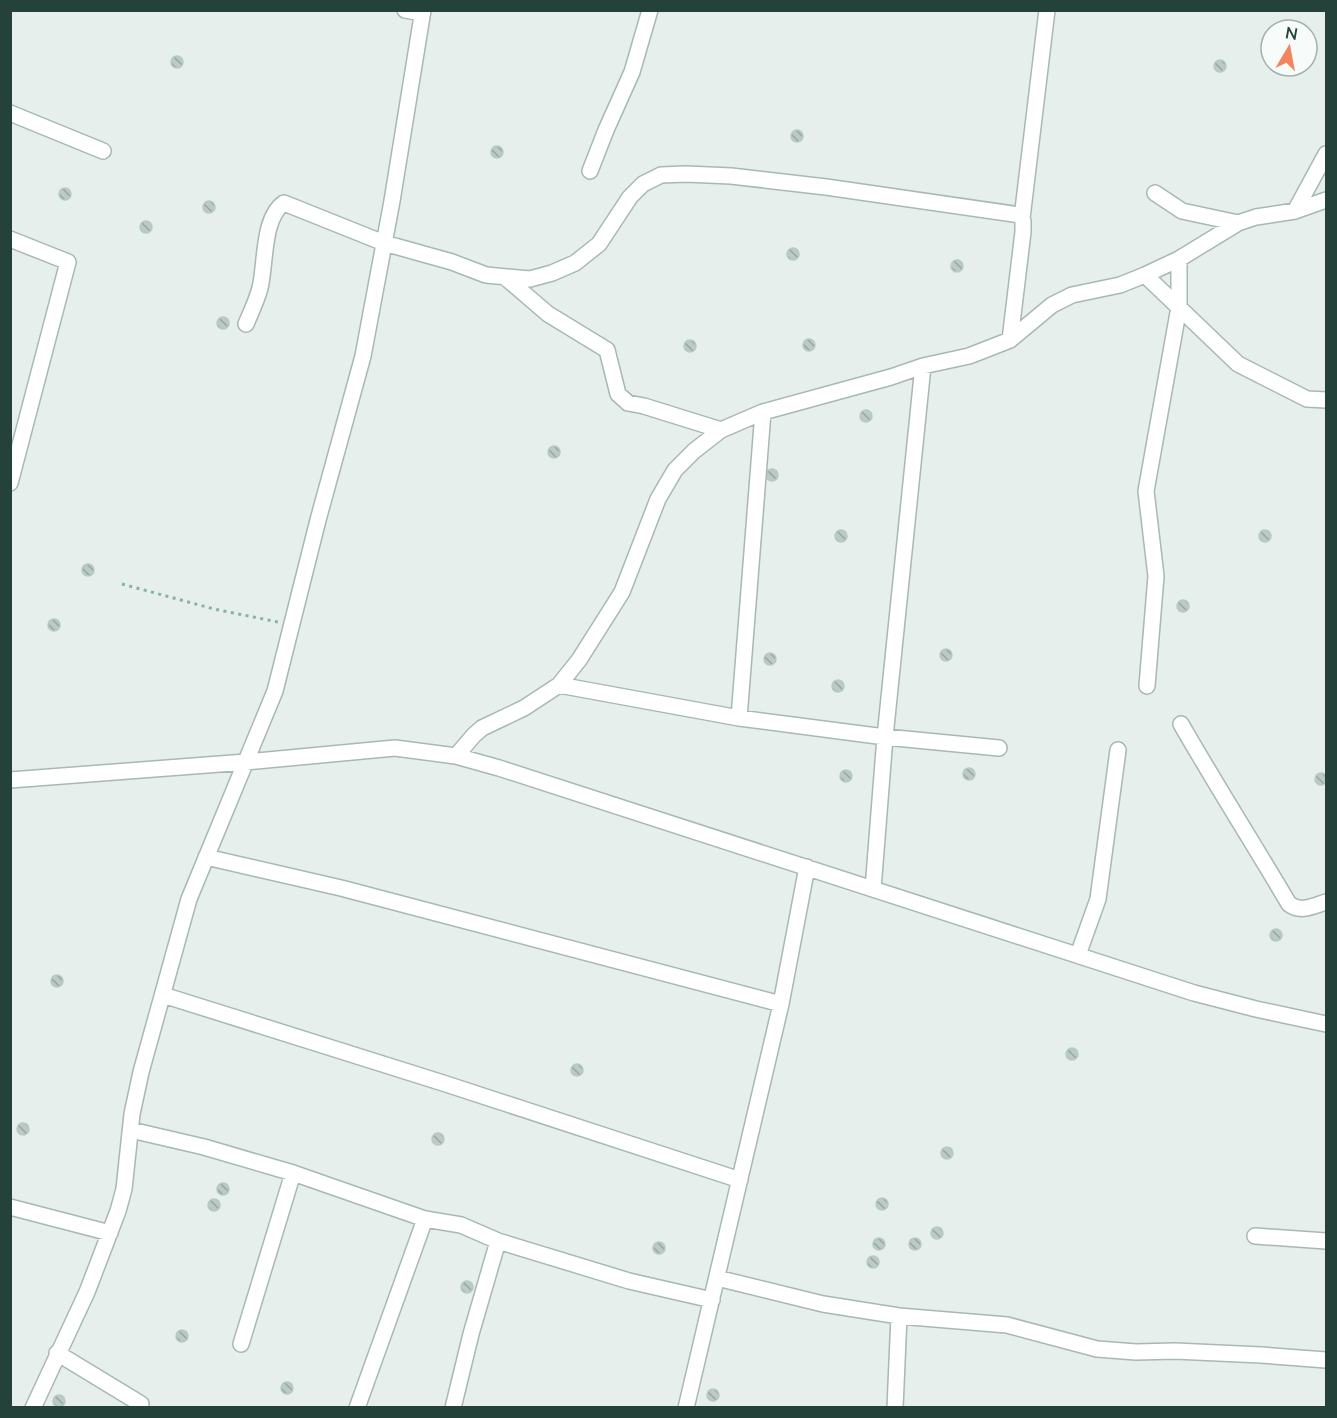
<svg xmlns="http://www.w3.org/2000/svg" width="1337" height="1418" font-family="Lato,sans-serif">
<style>
.building{fill:url(#building-back-hatch);stroke:#b8c9c2;stroke-width:1.5}
.lines{fill:none;stroke-linecap:round;stroke-linejoin:round}
.street-casing{stroke:#a8b8b2;stroke-width:18}
.path{stroke:#86b3a5;stroke-width:3;stroke-dasharray:3 4.5;stroke-linecap:butt}
.street{stroke:#fff;stroke-width:15}
</style>
<defs>
<pattern id="building-back-hatch" width="6" height="6" patternUnits="userSpaceOnUse" patternTransform="scale(1.5)"><rect width="6" height="6" fill="#bbcac4"/><path d="M-1 5l2 2M0 0l6 6M5-1l2 2" fill="none" stroke="#98a6a0"/></pattern>
</defs>
<rect width="100%" height="100%" fill="#e6efeb"/>
<path class="building" d="M171 62a6 6 0 1 1 12 0a6 6 0 1 1-12 0Z
M1214 66a6 6 0 1 1 12 0a6 6 0 1 1-12 0Z
M791 136a6 6 0 1 1 12 0a6 6 0 1 1-12 0Z
M491 152a6 6 0 1 1 12 0a6 6 0 1 1-12 0Z
M59 194a6 6 0 1 1 12 0a6 6 0 1 1-12 0Z
M203 207a6 6 0 1 1 12 0a6 6 0 1 1-12 0Z
M140 227a6 6 0 1 1 12 0a6 6 0 1 1-12 0Z
M787 254a6 6 0 1 1 12 0a6 6 0 1 1-12 0Z
M951 266a6 6 0 1 1 12 0a6 6 0 1 1-12 0Z
M217 323a6 6 0 1 1 12 0a6 6 0 1 1-12 0Z
M803 345a6 6 0 1 1 12 0a6 6 0 1 1-12 0Z
M684 346a6 6 0 1 1 12 0a6 6 0 1 1-12 0Z
M860 416a6 6 0 1 1 12 0a6 6 0 1 1-12 0Z
M548 452a6 6 0 1 1 12 0a6 6 0 1 1-12 0Z
M766 475a6 6 0 1 1 12 0a6 6 0 1 1-12 0Z
M835 536a6 6 0 1 1 12 0a6 6 0 1 1-12 0Z
M1259 536a6 6 0 1 1 12 0a6 6 0 1 1-12 0Z
M82 570a6 6 0 1 1 12 0a6 6 0 1 1-12 0Z
M1177 606a6 6 0 1 1 12 0a6 6 0 1 1-12 0Z
M48 625a6 6 0 1 1 12 0a6 6 0 1 1-12 0Z
M940 655a6 6 0 1 1 12 0a6 6 0 1 1-12 0Z
M764 659a6 6 0 1 1 12 0a6 6 0 1 1-12 0Z
M832 686a6 6 0 1 1 12 0a6 6 0 1 1-12 0Z
M963 774a6 6 0 1 1 12 0a6 6 0 1 1-12 0Z
M840 776a6 6 0 1 1 12 0a6 6 0 1 1-12 0Z
M1315 779a6 6 0 1 1 12 0a6 6 0 1 1-12 0Z
M1270 935a6 6 0 1 1 12 0a6 6 0 1 1-12 0Z
M51 981a6 6 0 1 1 12 0a6 6 0 1 1-12 0Z
M1066 1054a6 6 0 1 1 12 0a6 6 0 1 1-12 0Z
M571 1070a6 6 0 1 1 12 0a6 6 0 1 1-12 0Z
M17 1129a6 6 0 1 1 12 0a6 6 0 1 1-12 0Z
M432 1139a6 6 0 1 1 12 0a6 6 0 1 1-12 0Z
M941 1153a6 6 0 1 1 12 0a6 6 0 1 1-12 0Z
M217 1189a6 6 0 1 1 12 0a6 6 0 1 1-12 0Z
M876 1204a6 6 0 1 1 12 0a6 6 0 1 1-12 0Z
M208 1205a6 6 0 1 1 12 0a6 6 0 1 1-12 0Z
M931 1233a6 6 0 1 1 12 0a6 6 0 1 1-12 0Z
M909 1244a6 6 0 1 1 12 0a6 6 0 1 1-12 0Z
M873 1244a6 6 0 1 1 12 0a6 6 0 1 1-12 0Z
M653 1248a6 6 0 1 1 12 0a6 6 0 1 1-12 0Z
M867 1262a6 6 0 1 1 12 0a6 6 0 1 1-12 0Z
M461 1287a6 6 0 1 1 12 0a6 6 0 1 1-12 0Z
M176 1336a6 6 0 1 1 12 0a6 6 0 1 1-12 0Z
M281 1388a6 6 0 1 1 12 0a6 6 0 1 1-12 0Z
M707 1395a6 6 0 1 1 12 0a6 6 0 1 1-12 0Z
M53 1401a6 6 0 1 1 12 0a6 6 0 1 1-12 0Z"/>
<g class="lines">
<g class="street-casing">
<path id="street" d="M405 10 422 13
M10 113 103 151
M590 171 606 130 632 72 650 10
M1155 193 1182 211 1238 223
M1295 211 1326 154
M1022 218 1047 10
M10 239 68 262 10 483
M1145 275 1238 364 1307 399 1326 400
M506 278 548 314 607 350 618 394 628 403 644 406 721 430
M246 324C251 312 257 300 260 288 266 264 262 218 284 203L384 243 452 262 486 275 530 279 552 273 575 263 599 244 630 197 643 184 661 175 686 174 731 176 826 187 1020 215 1023 221V232L1010 340
M559 685 739 718 885 737 999 748
M1147 686 1156 576 1146 491 1179 307V259
M739 718 763 412
M1181 724C1216 785 1253 843 1289 904 1301 913 1313 906 1326 902
M456 756 474 735 482 728 524 708 559 685 579 660 622 592 658 499 675 470 694 451 721 430 763 412 891 377 923 366 969 356 1010 340 1052 305 1072 295 1120 285 1145 275 1179 259 1238 223 1256 217 1295 211 1326 200
M10 780 246 762 395 748 456 756 499 768 1194 993 1256 1009 1326 1024
M206 857 341 888 781 1004
M873 889 885 737 923 366
M1078 955 1098 899 1118 750
M163 995 443 1083 740 1180
M131 1130 204 1147 293 1173 425 1219 461 1225 498 1241 629 1281 712 1300
M10 1207 110 1233
M1255 1236 1326 1241
M717 1278 823 1304 899 1316 1007 1325 1097 1349 1136 1352 1175 1351 1261 1355 1326 1360
M241 1344 293 1173
M57 1353 141 1404
M33 1408 87 1292 118 1211 124 1189 132 1114 141 1072 189 899 275 691 318 520 363 356 392 201 423 10
M357 1408 425 1219
M453 1408 471 1334 498 1241
M686 1408 781 1004 807 867
M895 1408 899 1316"/>
</g>
<path class="path" d="M122 584 214 609 278 622"/>
<use href="#street" class="street"/>
</g>
<rect width="1337" height="1418" fill="none" stroke="#24423a" stroke-width="24"/>
<g transform="translate(1289 48) rotate(10)"><circle r="28" fill="#f7fbf9" stroke="#a3b1ad" stroke-width="1.5"/>
<path d="M0-4.5L10 22L0 15L-10 22Z" fill="#f4845f"/>
<text y="-9" font-size="16" font-weight="bold" text-anchor="middle" fill="#24423a">N</text>
</g>
</svg>
